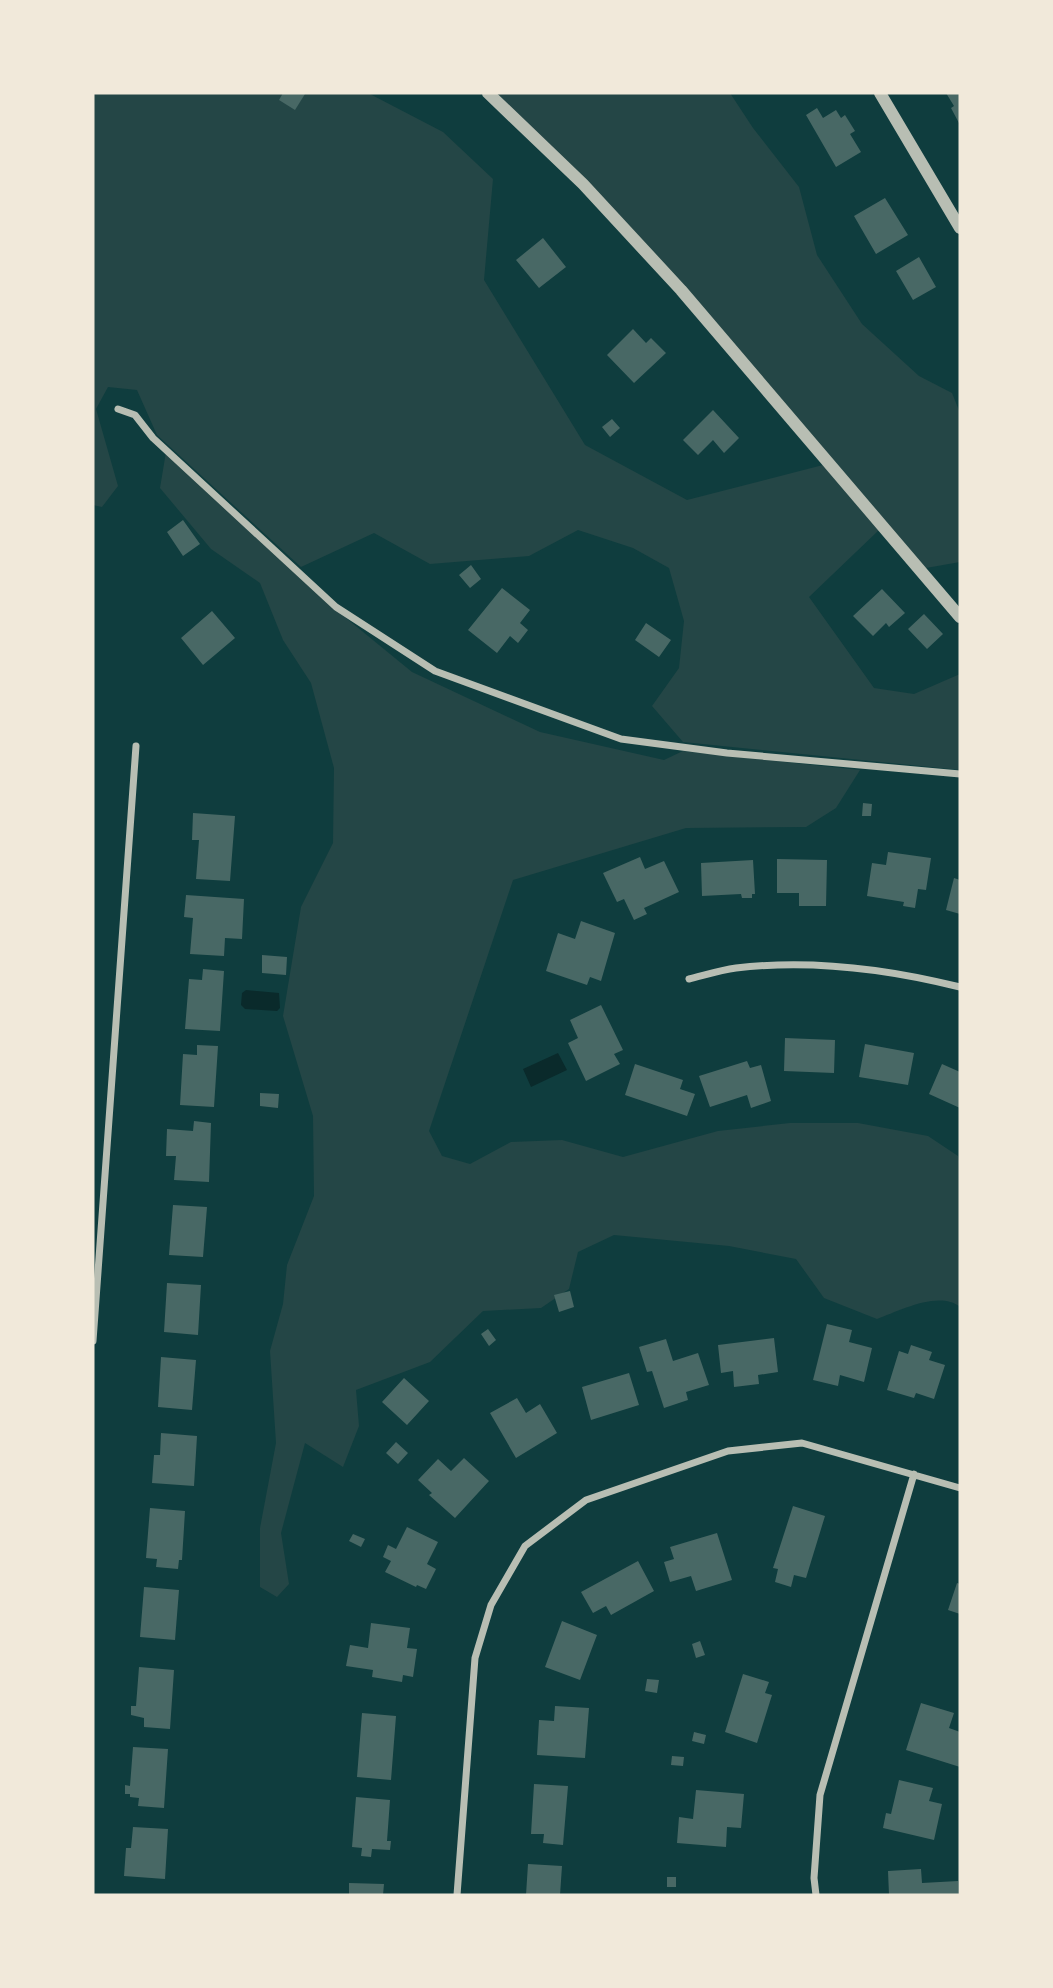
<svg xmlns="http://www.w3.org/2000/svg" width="1053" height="1988" font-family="'Source Sans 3',sans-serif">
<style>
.green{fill:#244646}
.water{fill:#0a2a2b}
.building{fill:#486865}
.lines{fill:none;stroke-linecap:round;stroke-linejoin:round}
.minor{stroke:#b8beb3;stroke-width:7}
.tertiary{stroke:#b8beb3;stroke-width:12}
</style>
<rect width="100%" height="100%" fill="#0f3d3e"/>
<path class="green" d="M93 93H368L443 132 493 179 484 280 585 445 687 500 823 465 879 530 809 597 874 688 914 694 960 674V770L683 742 652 706 679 668 684 621 669 568 633 548 578 530 529 556 430 564 374 533 301 567 157 435 137 390 108 387 96 409 118 486 102 507 93 505Z
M496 93H730L753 128 799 187 817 255 862 324 919 376 952 393 960 413V562L926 568Z
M166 452 335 609 412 672 540 732 664 760 683 751 860 770 836 808 806 827 686 828 513 880 429 1131 442 1156 470 1164 511 1142 562 1140 623 1157 718 1131 790 1123H858L928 1136 958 1156 960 1166V1307C939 1290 899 1311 877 1319L824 1298 796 1259 729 1246 614 1235 578 1252 569 1289 541 1308 483 1311 430 1362 356 1390 359 1426 343 1467 305 1443 281 1533 289 1584 277 1597 260 1587V1528L276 1443 270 1351 283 1304 287 1265 314 1196 313 1116 283 1016 301 907 333 843 334 768 311 683 283 640 260 583 211 549 160 488Z"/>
<path class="water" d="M246 990 279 993 280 1008 277 1011 245 1009 241 1005 242 993Z
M558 1053 567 1070 531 1087 523 1069Z"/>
<path class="building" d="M283 93H303L305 94 295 110 279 100Z
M946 93H960V125L951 108 954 106Z
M817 108 823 118 836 110 841 118 845 115 855 131 850 134 861 152 836 167 806 115Z
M885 198 908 235 876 254 854 216Z
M543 238 566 267 539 288 516 260Z
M919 257 936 287 913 300 896 271Z
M633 329 646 343 651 338 666 353 634 383 607 355Z
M713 410 739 438 724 453 713 440 698 455 683 440Z
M612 419 620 428 610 437 602 427Z
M183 520 200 544 183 556 167 532Z
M471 565 481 579 470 588 459 575Z
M502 588 530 610 520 623 528 630 518 643 510 636 497 653 468 630Z
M882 589 905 613 889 627 886 623 873 636 853 616Z
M212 611 235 638 203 665 181 638Z
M924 614 943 634 927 649 908 629Z
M646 623 671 640 659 657 635 640Z
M863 803 872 804 871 816H862Z
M193 813 235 816 230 881 196 879 199 840H192Z
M888 852 931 858 926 890 918 889 915 908 903 906 904 902 867 896 872 863 886 865Z
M640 857 645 869 664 861 679 892 644 908 647 914 634 920 624 899 617 902 603 873Z
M777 859 827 860 826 906H799V893H777Z
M753 860 755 894H752V898H742L741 894 702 896 701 863Z
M954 878 960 880V914L946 910Z
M186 895 244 899 242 939 225 938 224 956 190 954 193 918 184 917Z
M581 921 615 933 601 981 590 977 587 985 546 971 558 933 575 939Z
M262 955 287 957 286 975 262 973Z
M203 969 224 971 220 1031 185 1029 189 979 202 980Z
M601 1005 623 1050 614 1054 620 1064 586 1081 568 1043 578 1038 570 1020Z
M785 1038 835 1040 834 1073 784 1071Z
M865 1044 914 1053 908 1085 859 1077Z
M197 1045 218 1046 214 1107 180 1105 183 1054 197 1055Z
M747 1061 750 1068 761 1065 771 1101 751 1108 747 1095 710 1107 699 1076Z
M635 1064 683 1080 680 1089 695 1094 687 1116 625 1095Z
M942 1064 960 1072V1108L929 1094Z
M260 1093 279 1094 278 1108 260 1106Z
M194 1121 211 1123 209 1182 174 1180 176 1156H166L167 1129 193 1131Z
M173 1205 207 1207 203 1257 169 1255Z
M167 1283 201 1285 198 1335 164 1332Z
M570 1291 574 1307 559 1312 554 1295Z
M827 1324 852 1330 849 1342 872 1348 864 1382 840 1375 838 1386 813 1380Z
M488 1329 496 1340 489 1346 481 1334Z
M774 1338 778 1372 758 1375 759 1384 734 1387 733 1371 721 1373 718 1345Z
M666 1339 673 1361 698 1353 709 1385 686 1392 688 1400 664 1408 652 1371 647 1372 639 1347Z
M911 1345 932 1352 929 1360 945 1365 934 1399 916 1393 914 1398 887 1390 899 1351 908 1354Z
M161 1357 196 1360 192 1410 158 1407Z
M629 1373 639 1405 591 1420 582 1387Z
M404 1378 429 1401 407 1425 382 1402Z
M517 1398 526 1413 540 1404 557 1433 516 1458 490 1413Z
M161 1433 197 1436 194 1486 152 1483 154 1455H160Z
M396 1442 408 1453 398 1464 386 1453Z
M464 1458 489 1481 455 1518 429 1495 432 1493 418 1480 438 1459 451 1471Z
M793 1506 825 1516 806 1578 794 1575 791 1587 775 1582 778 1569 773 1568Z
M150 1508 185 1511 182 1560H179L178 1569 156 1567 157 1559 146 1558Z
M407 1527 438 1542 427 1564 436 1569 426 1589 417 1585 416 1587 385 1572 391 1561 383 1557 388 1545 396 1549Z
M717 1533 732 1580 696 1591 691 1576 670 1582 664 1562 674 1559 670 1547Z
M353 1534 365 1539 361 1547 349 1541Z
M638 1561 654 1591 611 1615 606 1606 593 1613 581 1592Z
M957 1583 960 1584V1614L948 1610Z
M144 1587 179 1590 175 1640 140 1637Z
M562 1621 597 1635 580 1680 545 1667Z
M371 1623 410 1628 407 1648 417 1649 413 1677 403 1675 402 1682 372 1677 373 1670 346 1666 350 1645 368 1648Z
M700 1641 705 1655 696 1658 692 1644Z
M139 1667 174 1670 170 1729 144 1727V1718L131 1715V1706H136Z
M743 1674 769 1682 765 1693 772 1695 757 1743 725 1732Z
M647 1679 659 1680 657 1693 645 1691Z
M921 1703 954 1713 949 1728 960 1732V1767L906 1750Z
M555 1706 589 1708 585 1758 537 1755 539 1720 554 1721Z
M362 1713 396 1716 391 1780 357 1777Z
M694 1732 706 1735 704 1744 692 1741Z
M133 1747 168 1749 164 1808 138 1806 139 1798 130 1797V1794H125V1785L130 1786Z
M672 1756 684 1757 683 1766 671 1765Z
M899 1780 933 1788 929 1801 942 1804 934 1840 883 1828 886 1813 891 1814Z
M534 1784 568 1786 563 1845 543 1843 544 1834H531Z
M696 1790 744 1794 741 1828 727 1827 726 1847 677 1843 679 1817 693 1819Z
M356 1797 390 1800 387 1841H391L390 1850 372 1849 371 1857 361 1856 362 1848 352 1847Z
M133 1827 168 1829 165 1879 124 1876 126 1848H131Z
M528 1864 562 1866 560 1895H526Z
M921 1869 922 1883 958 1881V1895H889L888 1871Z
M667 1877H676V1887H667Z
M349 1883 384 1884 383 1895H349Z"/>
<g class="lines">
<path class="minor" d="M118 409 135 415 153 438 336 607 435 671 621 739 727 753 960 774
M689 979C705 975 721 970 736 968 811 959 888 969 960 987
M93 1341 136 746
M457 1895 475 1658 491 1605 525 1546 586 1500 728 1451 802 1443 960 1488
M816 1895 814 1878 820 1795 914 1474"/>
<path class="tertiary" d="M488 93 583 184 681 290 960 617
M880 93 960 228"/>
</g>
<rect width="1053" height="1988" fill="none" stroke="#f1e9da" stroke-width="189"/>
</svg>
